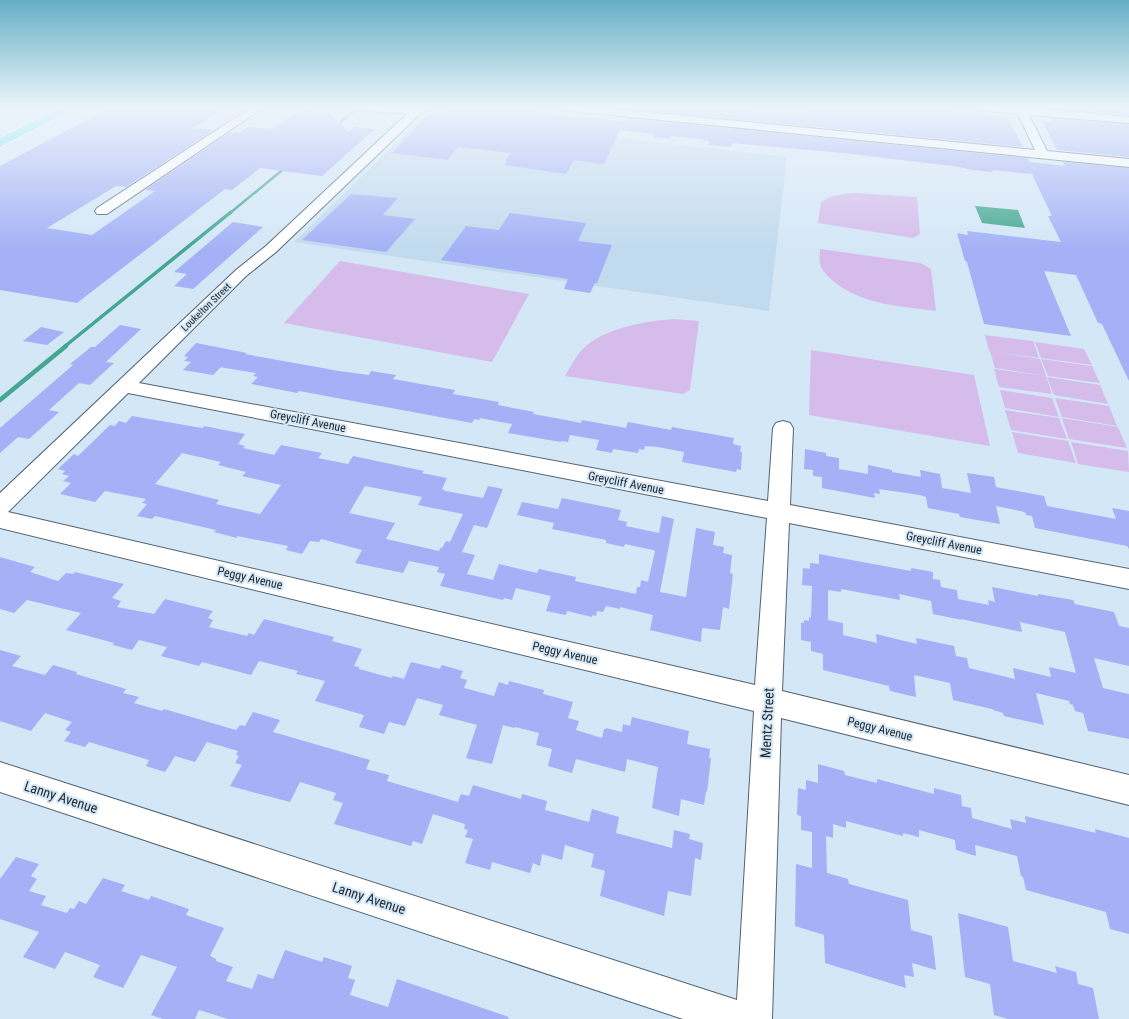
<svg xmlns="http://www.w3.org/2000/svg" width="1129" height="1019" font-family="'Roboto Condensed',sans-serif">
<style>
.built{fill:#c1daee}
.green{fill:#d5bceb}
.water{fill:#43a791}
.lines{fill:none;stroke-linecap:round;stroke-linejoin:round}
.stream-far2{stroke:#43a791;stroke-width:2.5}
.stream-far1{stroke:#43a791;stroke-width:3.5}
.stream{stroke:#43a791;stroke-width:4.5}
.building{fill:#a4b1f6;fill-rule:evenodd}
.minor-casing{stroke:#536370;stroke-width:2}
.major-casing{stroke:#fff;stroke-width:2}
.minor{fill:#fff;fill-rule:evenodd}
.major{fill:#68e3f1;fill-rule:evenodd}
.labels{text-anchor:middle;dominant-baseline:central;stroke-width:4;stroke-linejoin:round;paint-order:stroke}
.far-street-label{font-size:10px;fill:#21282e;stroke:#d4e7f7}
.street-label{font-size:12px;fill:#21282e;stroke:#d4e7f7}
.near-street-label{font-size:14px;fill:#21282e;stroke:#d4e7f7}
</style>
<rect width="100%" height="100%" fill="#d4e7f7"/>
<path class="built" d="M424 116 787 157 769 311 294 242Z"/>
<path class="green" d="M855 193 917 197 920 234 913 238 818 223 821 202C832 195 842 194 855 193Z
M820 249 920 263 931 269 936 311C900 306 862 305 833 281 828 276 822 271 820 264 819 260 820 253 820 249Z
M340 261 529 294 492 362 284 323Z
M674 319 699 321 690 390 683 394 565 376C571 366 577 353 586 346 609 327 646 321 674 319Z
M985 335 1033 341 1039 358 989 351Z
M1035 342 1084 349 1092 365 1041 358Z
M811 350 974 375 990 446 809 415Z
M990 351 1040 359 1046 376 995 368Z
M1041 359 1092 366 1100 383 1048 376Z
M994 369 1046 376 1052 394 999 387Z
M1047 377 1100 385 1108 404 1054 395Z
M1000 390 1052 398 1059 417 1005 408Z
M1055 398 1109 406 1117 426 1062 417Z
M1005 410 1059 418 1067 439 1011 430Z
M1062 418 1118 427 1127 448 1069 439Z
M1012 432 1068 441 1076 463 1018 453Z
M1071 442 1128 451 1129 472 1078 464Z"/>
<path class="water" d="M975 206 1018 210 1025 228 982 223Z"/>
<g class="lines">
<path class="stream-far2" d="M334 127 360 107
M230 213 286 167"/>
<path class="stream-far1" d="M64 347 231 212"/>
<path class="stream" d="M0 400 66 346"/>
</g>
<path class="building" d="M111 107H187L220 111 193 128 214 130 126 187 116 186 47 228 92 235 155 191 145 190 230 132 239 133 248 127 272 129 301 109 329 112 348 132 355 127 375 129 322 176 260 168 232 190 225 189 77 303 0 290V166Z
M456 107H506L576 117 624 121 626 118 1028 158 1029 162 1065 166 1063 162 1129 168V381L1102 324 1098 323 1076 275 1044 271 1071 336 984 324 967 262 965 261 957 233 968 235 967 231 1061 242 1048 216H1052L1032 174 992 170 993 172 972 170 960 167 844 153 732 143 731 147 708 145 709 141 700 139 672 136 669 139 653 137 654 134 620 130 604 164 574 160 566 174 504 165 507 162 505 161 511 153 458 147 447 160 392 153 425 118 439 111 445 113Z
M631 107H710L780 113 782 112 803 113V107H908L1007 116 1023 147 630 109Z
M1043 107H1121L1125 112H1129V115Z
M1050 118 1129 124V157L1057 150 1042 121 1052 122Z
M351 194 398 198 383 215 415 219 386 252 302 240Z
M510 213 586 223 578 241 612 245 597 283H595L590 293 564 289 568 279 441 260 466 226 499 230Z
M233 222 263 227 193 289 174 286 187 274 174 272Z
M120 325 141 329 106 362 114 363 90 385 79 383 49 410 59 412 29 439 18 437 0 453V428L73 365 70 364 91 347H95Z
M41 327 64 332 47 345 23 341Z
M196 343 247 353 245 354 339 371 369 375 371 371 396 375 393 379 455 390 453 394 499 402 498 405 534 412 533 414 566 420 581 423 582 420 626 428 628 422 671 430 672 427 734 438 733 444 741 446 740 452H742L741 470 737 469 736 472 682 462 684 452 658 447 645 446 644 450 639 449 638 453 613 449 612 453 596 450 599 440 570 435 568 442 561 441V442L508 433 512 424 480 418 479 420 474 419 472 423 299 391 297 393 251 384 258 377 253 376 256 373 225 368 221 367 213 375 183 370 191 362 184 361 188 357 184 356Z
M132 416 196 427 203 428 204 426 245 434 238 444 245 446 243 448 274 455 281 445 322 453 318 458 348 464 353 456 424 471 422 473 447 478 442 489 446 491 483 498 488 486 503 489 487 528 474 525 462 552 475 555 467 574 493 580 499 564 537 573 539 569 576 577 575 581 636 594 637 587H640L641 580 648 582 655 551 653 550 625 544 624 547 606 543V540L552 529 554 523 517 515 522 502 558 509 562 498 621 510 618 520 627 522 626 526 659 533 662 516 674 519 660 592 686 597 696 528 715 532 713 545 724 547 723 553 732 555 730 573 733 574 729 609 723 607 720 630 702 628 701 642 650 630 653 615 620 607V609L606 606 603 612 597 611 596 616 592 615V617L567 611 566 615 546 611 551 596 516 588 512 600 504 598 503 600 440 586 445 574 437 572 439 567 409 561 403 573 355 563 362 550 321 539 319 542 310 541 302 554 286 550 288 546 237 536V538L214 532 216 530 155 516 152 519 137 516 147 504 142 503 146 499 105 491 95 502 60 494 71 483 63 481 69 476 62 474 65 471 58 469 74 454 78 456 110 425 115 426 119 421 126 423ZM182 453 221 462 218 465 246 472 242 476 281 485 260 514 216 504 219 500 155 484ZM365 486 422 497 418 505 463 514 450 542 446 541 442 548H440L439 551 386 539 395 523 349 513Z
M805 449 826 453V456L839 458V469L868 474V465L892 470V472L921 477 920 470 940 474 942 488 971 493 967 473 994 477 996 487 1044 496 1047 506 1116 519 1112 508 1129 511V549L1127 546 1035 528 1032 516 1026 515 1025 512 996 506 1000 524 960 517 959 514 928 508 926 497 920 495 879 489 880 494 874 493 875 498 822 488V477L813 476V470L804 469Z
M819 554 911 571V568L933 572V579L940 580 941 587 957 590 958 599 989 605 988 600 995 602 992 587 1038 596V594L1073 600 1075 604 1114 612 1119 626 1129 628V666L1094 658 1103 688 1129 694V739L1088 731 1083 713 1075 711 1073 705 1070 704 1069 701 1036 693 1044 725 1004 716 1003 713 993 710 992 709 953 700 950 683 914 675 916 697 890 691 889 686 823 670V654L811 651V642L801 640V623H804V620L809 621V617L811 618 812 586 802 585 803 568 810 569V563L819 564ZM841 589 900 600 899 594 931 601 933 614 962 620 961 619 1022 632 1020 622 1065 632 1076 673 1049 667 1051 677 1013 668 1015 679 969 668 967 658 956 656 954 646 916 638 917 644 876 634 877 643 843 635V623L828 620V590L841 592Z
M0 557 35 567 30 572 58 581 66 573 73 574 75 572 124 584 112 598 121 601 117 607 154 614 165 599 213 611 208 618 213 620 209 627 247 636 249 633 254 635 264 619 334 637 332 641 362 649 354 666 359 667V669L392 678 393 676 404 679 411 662 440 669 442 665 463 671 460 678 467 680 464 688 494 696 499 682 508 685 509 681 544 690 543 694 573 702 568 718 579 721 576 730 602 738 604 729H606V728L622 732 623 724 630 726 632 717 689 731 687 744 710 749 709 758H711L707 792 706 791 704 805 681 799 679 816 652 808 658 767 627 759 625 772 576 759 572 773 548 766 552 749 536 745 539 733 515 727 514 728 503 725 492 764 466 758 477 725 439 715 443 705 417 698 405 726 389 722 384 734 359 727 364 715 315 701 325 681 296 674 298 671 259 661 251 675 202 662 199 666 161 656 167 647 139 640 132 650 113 645 114 643 66 630 81 613 27 600 14 613 0 609Z
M0 650 21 656 12 666 45 675 53 665 77 672 76 674 126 689 123 693 139 697 134 703 162 711 164 709 236 730 240 725 245 726 253 712 280 720 273 732 370 760 366 769 389 775 387 781 458 802 461 794 469 796 473 785 521 799 522 794 547 801 545 810 589 822 592 809 619 817 616 833 672 848 674 830 690 834 689 839 703 843 701 860 695 858 691 896 668 891 664 916 600 896 605 871 591 867 594 854 565 845 562 860 542 854 540 866 533 863 530 873 492 862 490 870 465 863 473 839 465 837 468 830 464 829 465 824 433 814 422 844 413 841 411 846 334 824 343 803 333 800 336 793 300 782 290 802 230 786 242 765 235 763 239 756 236 755 238 751 207 742 195 762 175 756 165 772 146 766 149 760 89 742 85 747 64 741 71 732 65 730 72 722 45 713 31 731 0 721Z
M818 764 844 771 845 775 877 783V779L934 794V788L961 795 962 806 971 808 972 818 1012 829 1010 819 1026 823 1025 816 1096 833 1095 829 1129 838V934L1110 929 1106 912 1026 890 1023 877 1021 876 1017 856 975 845 976 856 956 850 955 840 919 830V837L903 833V836L846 821V828L833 824V838L826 836 827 873 848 879 849 884 908 900 911 930 932 936 936 970 912 963 914 977 904 975 906 988 825 963 824 935 795 926 796 864 812 868V832L801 830V816L797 815 798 788 806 790V780L818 783Z
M16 857 39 864 31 876 37 879 29 891 46 896 41 905 67 913 70 908 74 909 79 901 86 904 103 878 125 885 121 891 149 900 151 896 189 909 186 915 224 928 210 956 216 959V961L233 967 226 981 252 989 258 974 273 979 285 950 322 962 324 957 352 966 348 978 355 980 350 995 388 1007 397 979 509 1017 508 1019H228L199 1010 195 1019H163L151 1015 177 967 141 955 123 988 93 977 100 965 65 952 55 969 23 957 39 932 0 919V879Z
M958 913 1008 927 1013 961 1057 973 1055 966 1076 972 1078 984 1093 988 1099 1019H1008L994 1015 990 984 965 977Z"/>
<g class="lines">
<g class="minor-casing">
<path id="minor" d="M252 107H264L107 214H97L95 211 97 208Z
M354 107 415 109 418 107H432L420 114 276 252 246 276 139 383 768 501 773 428 776 423 783 421 790 423 793 428 790 505 1129 569V589L789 523 782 691 1129 775V805L781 718 772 1019H683L0 792V762L737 1000 754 711 0 528V493L236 270 266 246 407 114 359 110ZM128 393 767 518 755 685 8 512Z
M556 107H594L1035 150 1018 114 979 110 974 107H1025L1129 117V123L1029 115 1047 151 1129 159V167L561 110Z"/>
</g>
<g class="major-casing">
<path id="major" d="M62 107H75L74 109 0 147V138Z"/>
</g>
<use href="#minor" class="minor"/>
<use href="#major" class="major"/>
</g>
<linearGradient id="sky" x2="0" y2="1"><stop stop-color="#66afc5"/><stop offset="0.43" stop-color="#ecf4fb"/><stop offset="1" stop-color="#ecf4fb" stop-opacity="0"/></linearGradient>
<rect width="1129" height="250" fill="url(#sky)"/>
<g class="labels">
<g class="far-street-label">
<text transform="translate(206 307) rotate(-44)">Loukelton Street</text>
</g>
<g class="street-label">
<text transform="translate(308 421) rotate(11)">Greycliff Avenue</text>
<text transform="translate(626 483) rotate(11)">Greycliff Avenue</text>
<text transform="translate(944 543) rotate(11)">Greycliff Avenue</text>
<text transform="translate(250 578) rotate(13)">Peggy Avenue</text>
<text transform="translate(565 653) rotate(13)">Peggy Avenue</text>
<text transform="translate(880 729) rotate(14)">Peggy Avenue</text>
</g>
<g class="near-street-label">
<text transform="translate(767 723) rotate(-87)">Mentz Street</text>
<text transform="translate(61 797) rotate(18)">Lanny Avenue</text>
<text transform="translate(369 898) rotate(18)">Lanny Avenue</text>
</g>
</g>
</svg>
